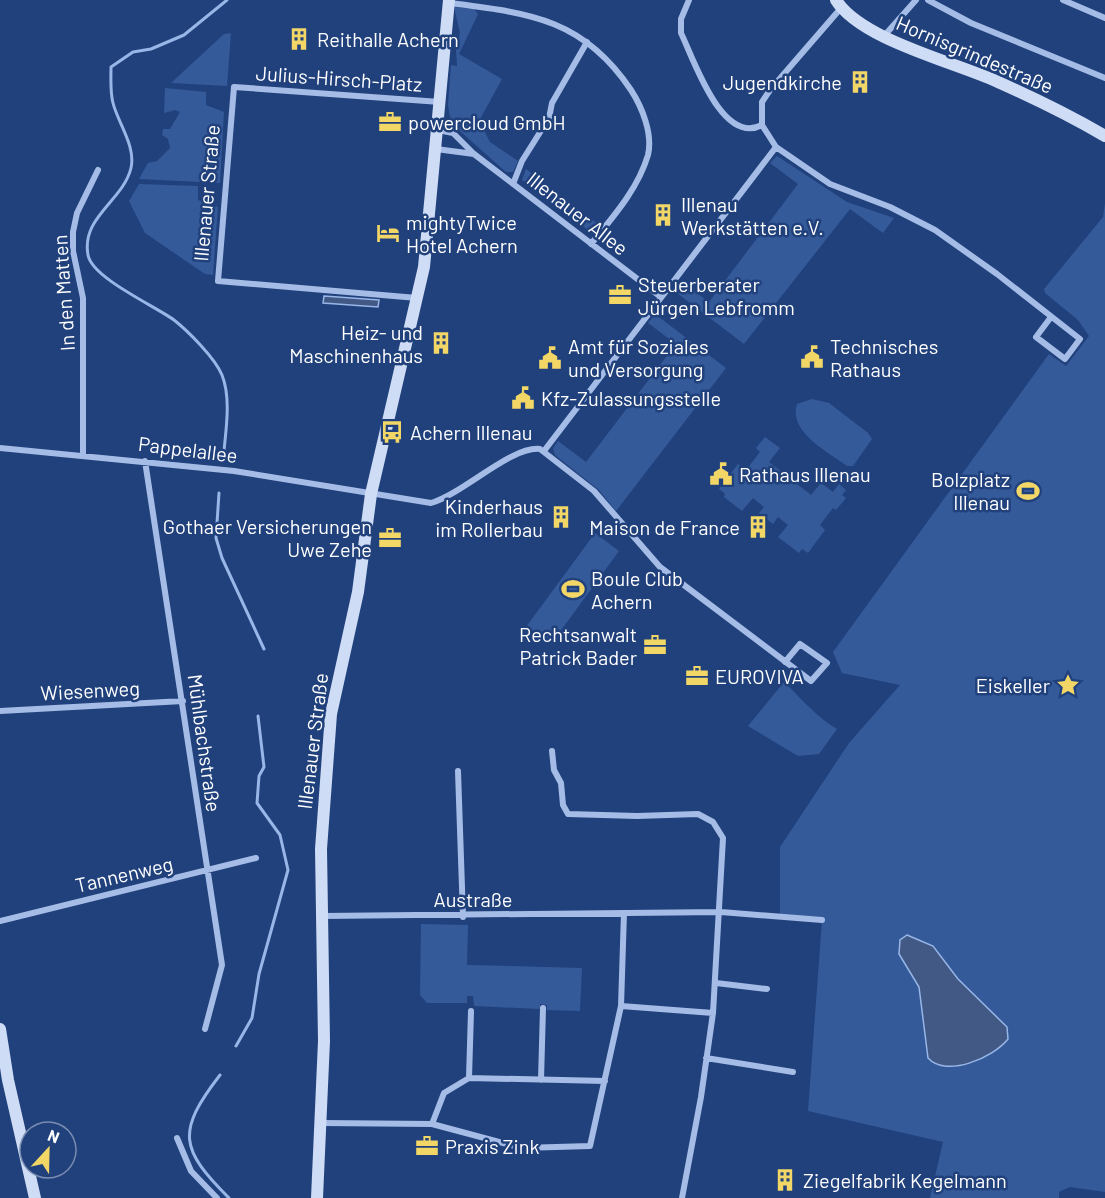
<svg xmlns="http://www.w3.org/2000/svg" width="1105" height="1198" font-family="Barlow,sans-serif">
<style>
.green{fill:#355a9a;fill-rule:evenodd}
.water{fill:#425985;stroke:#98b6e7;stroke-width:1.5}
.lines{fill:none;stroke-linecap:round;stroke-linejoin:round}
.stream{stroke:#98b6e7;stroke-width:3}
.street{stroke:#a5bce6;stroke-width:6}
.secondary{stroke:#cedcf5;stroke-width:12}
.labels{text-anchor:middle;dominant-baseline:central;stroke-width:5;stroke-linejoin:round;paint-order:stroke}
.poi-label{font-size:20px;fill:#fff;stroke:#21417c;text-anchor:start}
.street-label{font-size:20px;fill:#fff;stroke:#21417c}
</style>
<rect width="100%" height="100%" fill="#21417c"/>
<path class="green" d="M454 7 474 9 478 14 459 54 502 79 479 121 490 142 518 161 513 172H506L451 123 448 105 451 65 457 66 456 50 460 33Z
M231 33 227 86 171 83 224 34Z
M165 88 206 92V105L224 112 220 183 139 179 148 163 157 161 170 148 168 139 162 135 163 129H170L180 112 175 110 164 113Z
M777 156 847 202 894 218 883 233 850 209 744 344 673 290 680 281 709 302 798 184 770 163Z
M526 169 603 228 592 233 522 180Z
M139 184 198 186V200L218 207 213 275 205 274 145 233 129 201Z
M1105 203V1192L1070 1187 1059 1192V1198H930L943 1142 808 1111 822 920 780 916V847L849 743 900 685 842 673 833 652 1049 354 1066 366 1089 336 1078 320 1045 293 1044 289 1103 217ZM933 946 958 979 1007 1027V1039C973 1064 970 1063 928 1058L919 987 911 972Z
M655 314 726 368 616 511 599 490 555 455 553 448 558 441 586 462 676 344 648 323Z
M812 399 829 403 868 433 872 439 853 466H847C828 452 788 432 797 404Z
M765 437 780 448 769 462 811 495 821 483 833 492 839 484 846 490 842 495 846 498 836 510 833 508 820 525 825 530 808 553 802 549 799 553 778 537 788 525 778 517 773 524 759 513 764 507 753 498 742 511 724 497 725 494 719 489 738 464 746 470 760 452 756 448Z
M595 533 619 551 551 644 526 627Z
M784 682C801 698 816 717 837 729L819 754 798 756 748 726Z
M421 924 468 925 467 965 582 968 580 1011 547 1010V1005L540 1004V1009L474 1006 473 996H467V1003H427L420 995Z"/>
<path class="water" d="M324 296 379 300 378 307 323 303Z
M907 935 933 946 958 979 1007 1027 1008 1039C993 1058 946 1078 928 1058L919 987 899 954 900 940Z"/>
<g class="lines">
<path class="stream" d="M223 461C225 435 232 400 222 375 215 358 188 331 174 320 155 306 92 278 88 255 81 217 123 201 131 168 136 146 118 123 113 103 110 92 111 78 111 67L133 52 151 49 184 35 227 0
M219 493 216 538 222 558 264 649
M236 1046 252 1018 259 974 288 870 280 835 257 803 259 776 264 767 258 716
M220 1075C176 1132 180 1149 229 1198"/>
<path class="street" d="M689 0 681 19V33C694 60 722 146 762 125
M928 0 971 23 1105 78
M1063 0 1105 18
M449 3C528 13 583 18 631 90 642 107 653 134 648 155 638 189 613 217 591 244
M841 8 770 90 762 102V125L776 147 830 184 890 207 935 230 997 274 1080 339 1065 359 1036 337 1051 317
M884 36 916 0
M438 130 453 133 474 154 661 297
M436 149 474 154
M513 184 522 161 549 118 552 103 587 42
M417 298 218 281 234 87 440 102
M0 448 234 471 431 503C464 493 511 446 540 449L594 491 660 567 811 681 827 663 800 644 785 662
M544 451 776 147
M83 454V298L73 251V232L77 213 98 170
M145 461 222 965 205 1029
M0 711 183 701
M552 751 554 770 561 783 563 805 568 814 637 816 698 814 713 822 723 838 713 1013 701 1097 682 1198
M458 771 463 917
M322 916 721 912 822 920
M0 921 256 858
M716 983 767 989
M621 1006 713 1013
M471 1011 469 1078 444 1093 432 1124 522 1148 590 1146 621 1006 624 913
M706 1058 793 1072
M469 1078 605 1081
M541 1080 543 1008
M321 1123 432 1124
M177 1138 191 1171 217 1198"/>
<path class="secondary" d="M836 0C861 40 955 62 998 82 1034 98 1071 116 1105 136
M0 1029 8 1080 35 1198
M317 1198 324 1041 321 849 331 714 358 592 371 494 424 267 449 0"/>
</g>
<defs>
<g id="building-bare" transform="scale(1.8)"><path d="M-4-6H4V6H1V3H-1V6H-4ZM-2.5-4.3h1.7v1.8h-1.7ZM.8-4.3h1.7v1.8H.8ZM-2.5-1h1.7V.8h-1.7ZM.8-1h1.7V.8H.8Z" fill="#f2d666" stroke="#21417c" stroke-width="2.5" paint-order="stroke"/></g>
<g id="office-bare" transform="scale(1.8)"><path d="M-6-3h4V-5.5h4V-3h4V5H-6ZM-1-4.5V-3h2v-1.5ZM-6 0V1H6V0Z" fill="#f2d666" stroke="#21417c" stroke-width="2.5" paint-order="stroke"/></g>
<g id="hotel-bare" transform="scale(1.8)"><path d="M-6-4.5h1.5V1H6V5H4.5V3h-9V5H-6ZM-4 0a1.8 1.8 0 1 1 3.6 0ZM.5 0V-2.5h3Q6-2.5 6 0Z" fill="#f2d666" stroke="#21417c" stroke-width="2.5" paint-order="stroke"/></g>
<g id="civic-bare" transform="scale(1.8)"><path d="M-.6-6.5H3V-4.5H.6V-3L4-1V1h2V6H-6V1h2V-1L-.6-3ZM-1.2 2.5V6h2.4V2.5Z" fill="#f2d666" stroke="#21417c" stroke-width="2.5" paint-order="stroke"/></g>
<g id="bus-bare" transform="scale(1.8)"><path d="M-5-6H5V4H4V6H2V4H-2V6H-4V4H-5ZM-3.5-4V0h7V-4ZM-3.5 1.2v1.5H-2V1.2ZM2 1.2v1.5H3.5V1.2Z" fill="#f2d666" stroke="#21417c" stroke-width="2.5" paint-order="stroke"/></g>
<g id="stadium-bare" transform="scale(1.8)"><path d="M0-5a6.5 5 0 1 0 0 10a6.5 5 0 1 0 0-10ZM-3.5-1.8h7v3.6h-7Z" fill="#f2d666" stroke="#21417c" stroke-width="2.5" paint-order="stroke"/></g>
<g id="sight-bare" transform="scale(1.8)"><path d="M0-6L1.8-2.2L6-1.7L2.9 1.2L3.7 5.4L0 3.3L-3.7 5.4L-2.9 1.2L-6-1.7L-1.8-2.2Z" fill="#f2d666" stroke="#21417c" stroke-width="2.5" paint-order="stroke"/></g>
</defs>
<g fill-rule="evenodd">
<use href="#building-bare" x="299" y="39"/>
<use href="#building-bare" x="860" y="82"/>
<use href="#office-bare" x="390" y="122"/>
<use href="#building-bare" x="663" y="215"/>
<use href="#hotel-bare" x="388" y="233"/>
<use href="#office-bare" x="620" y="295"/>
<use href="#building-bare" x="441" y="343"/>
<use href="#civic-bare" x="812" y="357"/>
<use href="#civic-bare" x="550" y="358"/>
<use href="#civic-bare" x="523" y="398"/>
<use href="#bus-bare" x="392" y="432"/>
<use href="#civic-bare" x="721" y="474"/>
<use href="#stadium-bare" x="1028" y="491"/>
<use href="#building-bare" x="561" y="517"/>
<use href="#building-bare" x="758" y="527"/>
<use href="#office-bare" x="390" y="538"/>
<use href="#stadium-bare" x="573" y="589"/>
<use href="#office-bare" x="655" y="645"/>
<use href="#office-bare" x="697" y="676"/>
<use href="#sight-bare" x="1068" y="685"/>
<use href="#office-bare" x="427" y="1146"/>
<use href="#building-bare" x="785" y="1180"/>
</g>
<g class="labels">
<g class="poi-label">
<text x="317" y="39">Reithalle Achern</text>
<text x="842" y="82" text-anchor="end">Jugendkirche</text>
<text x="408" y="122">powercloud GmbH</text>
<text x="681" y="204">Illenau<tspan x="681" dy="23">Werkstätten e.V.</tspan></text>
<text x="406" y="222">mightyTwice<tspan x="406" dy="23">Hotel Achern</tspan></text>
<text x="638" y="284">Steuerberater<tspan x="638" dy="23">Jürgen Lebfromm</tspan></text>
<text x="423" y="332" text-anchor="end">Heiz- und<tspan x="423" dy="23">Maschinenhaus</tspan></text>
<text x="568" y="346">Amt für Soziales<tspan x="568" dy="23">und Versorgung</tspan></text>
<text x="830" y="346">Technisches<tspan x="830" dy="23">Rathaus</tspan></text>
<text x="541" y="398">Kfz-Zulassungsstelle</text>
<text x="410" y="432">Achern Illenau</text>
<text x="739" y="474">Rathaus Illenau</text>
<text x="1010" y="479" text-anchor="end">Bolzplatz<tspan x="1010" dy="23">Illenau</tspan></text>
<text x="543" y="506" text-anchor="end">Kinderhaus<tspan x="543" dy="23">im Rollerbau</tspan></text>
<text x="372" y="526" text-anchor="end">Gothaer Versicherungen<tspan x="372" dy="23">Uwe Zehe</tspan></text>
<text x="740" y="527" text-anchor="end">Maison de France</text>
<text x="591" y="578">Boule Club<tspan x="591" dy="23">Achern</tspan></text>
<text x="637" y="634" text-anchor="end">Rechtsanwalt<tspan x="637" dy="23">Patrick Bader</tspan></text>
<text x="715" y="676">EUROVIVA</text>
<text x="1050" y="685" text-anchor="end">Eiskeller</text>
<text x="445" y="1146">Praxis Zink</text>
<text x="803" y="1180">Ziegelfabrik Kegelmann</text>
</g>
<g class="street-label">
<text transform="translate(975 54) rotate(23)">Hornisgrindestraße</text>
<text transform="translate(339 78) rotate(4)">Julius-Hirsch-Platz</text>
<text transform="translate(206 193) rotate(-85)">Illenauer Straße</text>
<text transform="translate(578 213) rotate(38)">Illenauer Allee</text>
<text transform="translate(63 293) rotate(-94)">In den Matten</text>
<text transform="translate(188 449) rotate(7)">Pappelallee</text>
<text transform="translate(90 690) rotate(-3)">Wiesenweg</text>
<text transform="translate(312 741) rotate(-83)">Illenauer Straße</text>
<text transform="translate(205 743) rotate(82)">Mühlbachstraße</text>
<text transform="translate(124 874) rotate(-13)">Tannenweg</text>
<text x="473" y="899">Austraße</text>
</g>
</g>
<g transform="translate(48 1150) rotate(22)"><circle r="28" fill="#21417c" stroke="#7a8db0" stroke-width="1.5"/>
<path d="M0-4.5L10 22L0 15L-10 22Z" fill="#f2d666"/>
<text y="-9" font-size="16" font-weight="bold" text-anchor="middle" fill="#ffffff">N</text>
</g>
</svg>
